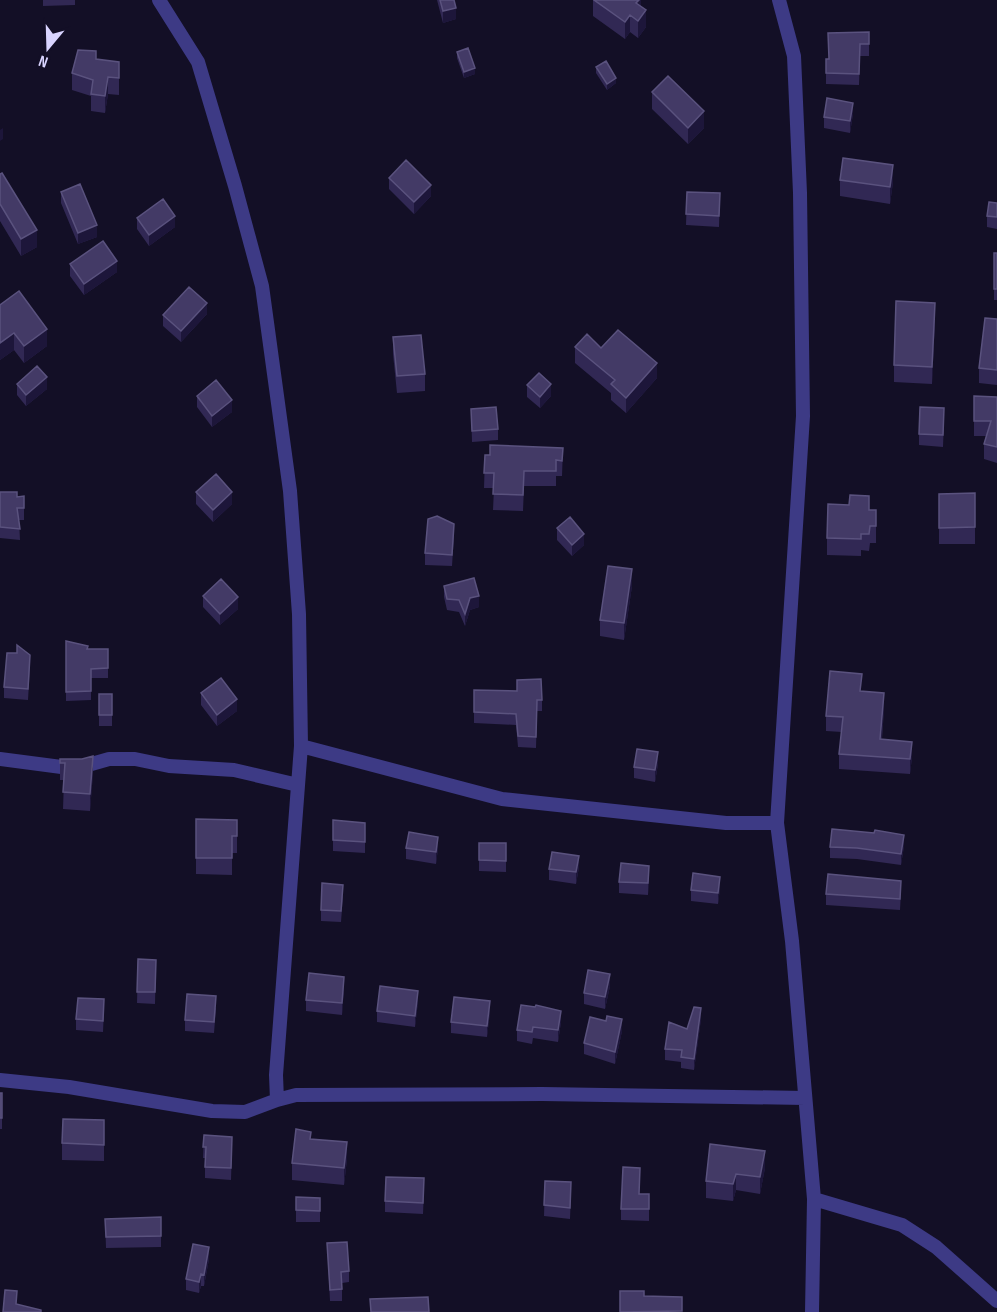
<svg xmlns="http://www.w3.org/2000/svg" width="997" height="1312" font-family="'Sofia Sans Condensed',sans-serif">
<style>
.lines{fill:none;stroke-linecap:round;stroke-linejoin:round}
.minor{stroke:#3d3a85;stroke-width:14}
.wall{fill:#312854}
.shaded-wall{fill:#1d163a}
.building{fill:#433a66;stroke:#5a527e;stroke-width:1.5}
</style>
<rect width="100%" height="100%" fill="#130f26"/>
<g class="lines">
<path class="minor" d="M159 0 198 62 235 186 262 286 290 491 299 614 301 746 502 799 726 823H777
M779 0 794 56 800 193 803 416 777 823 792 941 814 1199 812 1312
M0 759 69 768 81 767 109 759H135L169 766 234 770 298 785
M0 1080 69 1087 212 1111 245 1112 277 1100 276 1075 301 746
M277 1100 296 1095 542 1094 805 1098
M814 1199 902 1225 936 1247 997 1301"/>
</g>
<path class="wall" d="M43 0H75V5L43 6Z
M437 0H454L456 19 443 23Z
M593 0H641V7L646 27 638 38 630 32 625 39 593 16Z
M869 32V56H860L859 85 826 84V59H828Z
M457 52 475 74 464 78 457 58Z
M96 59 119 62V95L108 94 105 113 91 111V96L72 90V73Z
M596 67 616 83 607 90 596 73Z
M652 92 704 128 688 144 652 109Z
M853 114 850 133 824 128V117Z
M0 174 37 247 21 256 0 221Z
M389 178 431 196 414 214 389 189Z
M840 180 893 182 890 204 840 196Z
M61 192 97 237 78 244 61 203Z
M687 192 720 193 719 227 686 225Z
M997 203V229L987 227V216Z
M137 218 175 227 149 246 137 229Z
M994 253H997V300H994Z
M70 264 117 272 84 295 70 276Z
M0 305 47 346 24 363 14 350 0 360Z
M207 314 181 342 163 326V315Z
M997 319V385L979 383V368Z
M935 320 932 384 894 382V365Z
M393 337 425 374V391L397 393 393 354Z
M575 347 601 348 657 378 626 413 611 400V393L575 363Z
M17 384 47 389 26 406 17 395Z
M527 385 551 396 540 408 527 397Z
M197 396 232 412 212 427 197 407Z
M974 396 997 397V463L984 459V444L986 436H974Z
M471 409 498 429V440L472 442Z
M944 420 943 447 919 445V434Z
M563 448 562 476H556V486H524L523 511 493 510 494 488H484L485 455Z
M0 492 17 497 24 496V520H19L20 540 0 538Z
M196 492 232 504 213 522 196 504Z
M975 493V544H939V494Z
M869 510H876V543H870L869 551 861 550V556L827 555V538Z
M557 528 584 545 572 556 557 540Z
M454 535 452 566 425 565V553Z
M444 586 479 607 470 610 465 626 459 612 447 610 444 597Z
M632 586 624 640 600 636V620Z
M203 596 238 609 220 625 203 607Z
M66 641 88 649H108V678H91V700L66 701Z
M30 666 28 700 4 698V687Z
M517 680 542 700V711H537L536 748 518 747 516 725 474 723V690L517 691Z
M862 691 884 709 882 739 912 757 910 774 839 769V754L842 732 826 731V716Z
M201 693 237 711 217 726 201 705Z
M99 694H112V726H99Z
M60 759 93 773 90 811 63 809 64 780H60Z
M658 764 655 782 634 778V767Z
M196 819 237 820V853H232V875L196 874Z
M333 820 365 823V853L333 851Z
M479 843H506V872L479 871Z
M904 846 901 865 857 859 830 858V847Z
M406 848H438L436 864 406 859Z
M579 867 576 884 549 880V869Z
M649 877 648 895 619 893V882Z
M720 888 718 904 691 901V890Z
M901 892 900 910 826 905V894Z
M343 896 341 922 321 921V910Z
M138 959 156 960 155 1004 137 1003Z
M610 986 605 1009 584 1004V993Z
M344 988 342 1015 306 1011V1000Z
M418 1002 415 1027 377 1022V1011Z
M216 1008 214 1033 185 1031V1020Z
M104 1010 103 1032 76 1030V1019Z
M490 1012 487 1037 451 1033V1022Z
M701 1019 694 1070 681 1068V1062L665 1060V1049L687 1029Z
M561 1022 558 1042 533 1038 532 1044 517 1041V1030Z
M622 1031 615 1064 584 1054V1043Z
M0 1093H2V1129H0Z
M204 1135 232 1148 231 1180 205 1178V1158H203Z
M104 1137V1161L62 1160V1143Z
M311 1140 347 1159 344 1185 292 1180V1163Z
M710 1144 765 1168 760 1194 736 1190 733 1201 706 1198V1181Z
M640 1179 639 1194H649V1221L621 1220V1209Z
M545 1181 571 1193 570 1219 544 1216Z
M424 1190 423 1214 385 1212V1201Z
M296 1197 320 1198V1222H296Z
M161 1217V1247L106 1248 105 1219Z
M327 1243 349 1271V1282L342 1283V1301H330Z
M209 1259 204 1286H201L199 1293 186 1290V1279Z"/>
<path class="shaded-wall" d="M639 0H641V14L636 20V3Z
M456 8V19L443 23V11Z
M646 10V27L638 38V21Z
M630 15V32L625 39V22Z
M475 68V74L464 78V72Z
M108 77V94L105 113V96Z
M616 78V83L607 90V84Z
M853 103V114L850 133V121Z
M704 111V128L688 144V128Z
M3 128V139L0 141V130Z
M893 165V182L890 204V187Z
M431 185V196L414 214V202Z
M175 216V227L149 246V235Z
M97 225V237L78 244V233Z
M37 230V247L21 256V239Z
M117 261V272L84 295V284Z
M207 303V314L181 342V331Z
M935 303V320L932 384V367Z
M47 329V346L24 363V346Z
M14 333V350L0 360V343Z
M657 363V378L626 413V398Z
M47 377V389L26 406V395Z
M551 384V396L540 408V397Z
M232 400V412L212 427V416Z
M232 492V504L213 522V510Z
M584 534V545L572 556V545Z
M632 569V586L624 640V623Z
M479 596V607L470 610 465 626V614L470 598Z
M238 597V609L220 625V614Z
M884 693V709L880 754V739Z
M237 699V711L217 726V715Z
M912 742V757L910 774V759Z
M658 752V764L655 782V770Z
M93 756V773L90 811V794Z
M904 835V846L901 865V854Z
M438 837V848L436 864V852Z
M579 856V867L576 884V872Z
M649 866V877L648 895V883Z
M720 877V888L718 904V893Z
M610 974V986L605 1009V997Z
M344 977V988L342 1015V1003Z
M418 991V1002L415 1027V1016Z
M490 1001V1012L487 1037V1026Z
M701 1008V1019L694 1070V1059Z
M561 1011V1022L558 1042V1030Z
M622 1019V1031L615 1064V1052Z
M347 1142V1159L344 1185V1168Z
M765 1151V1168L760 1194V1177Z
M736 1174V1190L733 1201V1184Z
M209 1247V1259L204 1286V1275Z
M201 1274V1286L199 1293V1282Z"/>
<path class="building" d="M440 0H454L456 8 443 11Z
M594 0H639L636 3 646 10 638 21 630 15 625 22Z
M869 32V44H860L859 74 826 73V59H829L828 33Z
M468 48 475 68 464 72 457 52Z
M78 50 96 51V59L119 62V78L108 77 105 96 91 94 93 80 72 73Z
M606 61 616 78 607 84 596 67Z
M668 76 704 111 688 128 652 92Z
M827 98 853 103 850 121 824 117Z
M843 158 893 165 890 187 840 180Z
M406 160 431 185 414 202 389 178Z
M2 173 37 230 21 239 0 204V174Z
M80 184 97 225 78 233 61 192Z
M687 192 720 193 719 216 686 214Z
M163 199 175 216 149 235 137 218Z
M989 202 997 203V217L987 216Z
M103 241 117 261 84 284 70 264Z
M994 253H997V289H994Z
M189 287 207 303 181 331 163 315Z
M19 291 47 329 24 346 14 333 0 343V305Z
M896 301 935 303 932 367 894 365Z
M985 318 997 319V370L979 368Z
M618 330 657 363 626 398 611 384 615 380 575 347 587 334 601 348Z
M421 335 425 374 397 376 393 337Z
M37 366 47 377 26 395 17 384Z
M539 373 551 384 540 397 527 385Z
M216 380 232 400 212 416 197 396Z
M974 396 997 397V447L984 444 991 421H974Z
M496 407 498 429 472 431 471 409Z
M920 407 944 408 943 435 919 434Z
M490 445 563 448 562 461 556 460V471H524L523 495 493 494 494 473H484L485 455H490Z
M216 474 232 492 213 510 196 492Z
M0 492H17V497L24 496V508H17L20 529 0 527Z
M975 493V527L939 528V494Z
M850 495 869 496V510H876V526H870L869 534H861V539L827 538 828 504 849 505Z
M437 516 454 524 452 555 425 553 428 519Z
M570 517 584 534 572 545 557 528Z
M608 566 632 569 624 623 600 620Z
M474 578 479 596 470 598 465 614 459 600 447 599 444 586Z
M221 579 238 597 220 614 203 596Z
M66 641 88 646 87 649H108V668L91 669V691L66 692Z
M17 645 30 655 28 689 4 687 7 653H17Z
M830 671 862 674 860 691 884 693 880 739 912 742 910 759 839 754 843 717 826 716Z
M221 678 237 699 217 715 201 693Z
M541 679 542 700H537L536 737 518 736 516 714 474 712V690L517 691V680Z
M99 694H112V715H99Z
M637 749 658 752 655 770 634 767Z
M93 756 90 794 63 792 65 763H60V759H82Z
M196 819 237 820V836H232V858H196Z
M333 820 365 823V842L333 840Z
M832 829 874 833 875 830 904 835 901 854 857 848 830 847Z
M409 832 438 837 436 852 406 848Z
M479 843H506V861L479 860Z
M552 852 579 856 576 872 549 869Z
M621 863 649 866 648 883 619 882Z
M693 873 720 877 718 893 691 890Z
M828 874 901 881 900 899 826 894Z
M322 883 343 885 341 911 321 910Z
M138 959 156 960 155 992H137Z
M588 970 610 974 605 997 584 993Z
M309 973 344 977 342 1003 306 1000Z
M380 986 418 991 415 1016 377 1011Z
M187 994 216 996 214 1022 185 1020Z
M454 997 490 1001 487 1026 451 1022Z
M78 998 104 999 103 1021 76 1019Z
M521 1005 535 1007 536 1005 561 1011 558 1030 533 1027 532 1032 517 1030Z
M694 1007 701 1008 694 1059 681 1057 682 1050 665 1049 669 1022 687 1029Z
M607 1016 622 1019 615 1052 584 1043 590 1017 606 1021Z
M0 1093H2V1118H0Z
M63 1119 104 1120V1145L62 1143Z
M296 1129 311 1132 310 1139 347 1142 344 1168 292 1163Z
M204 1135 232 1137 231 1168 205 1167 206 1147H203Z
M710 1144 765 1151 760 1177 736 1174 733 1184 706 1181Z
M623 1167 640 1168 639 1194H649V1209H621Z
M386 1177 424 1178 423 1203 385 1201Z
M545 1181 571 1182 570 1208 544 1205Z
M296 1197 320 1198V1211L296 1210Z
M161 1217V1236L106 1237 105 1219Z
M347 1242 349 1271 341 1272 342 1289 330 1290 327 1243Z
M193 1244 209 1247 204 1275 201 1274 199 1282 186 1279Z
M5 1290 17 1291 16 1304 41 1310V1312H3Z
M620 1291H644V1296L682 1297V1311L620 1312Z
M428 1297 429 1312H371L370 1299Z"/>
<g transform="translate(48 48) rotate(199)" stroke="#130f26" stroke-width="4.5" paint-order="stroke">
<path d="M0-4.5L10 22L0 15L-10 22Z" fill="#d9d4ff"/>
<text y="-9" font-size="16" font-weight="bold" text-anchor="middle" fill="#d9d4ff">N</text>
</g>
</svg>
